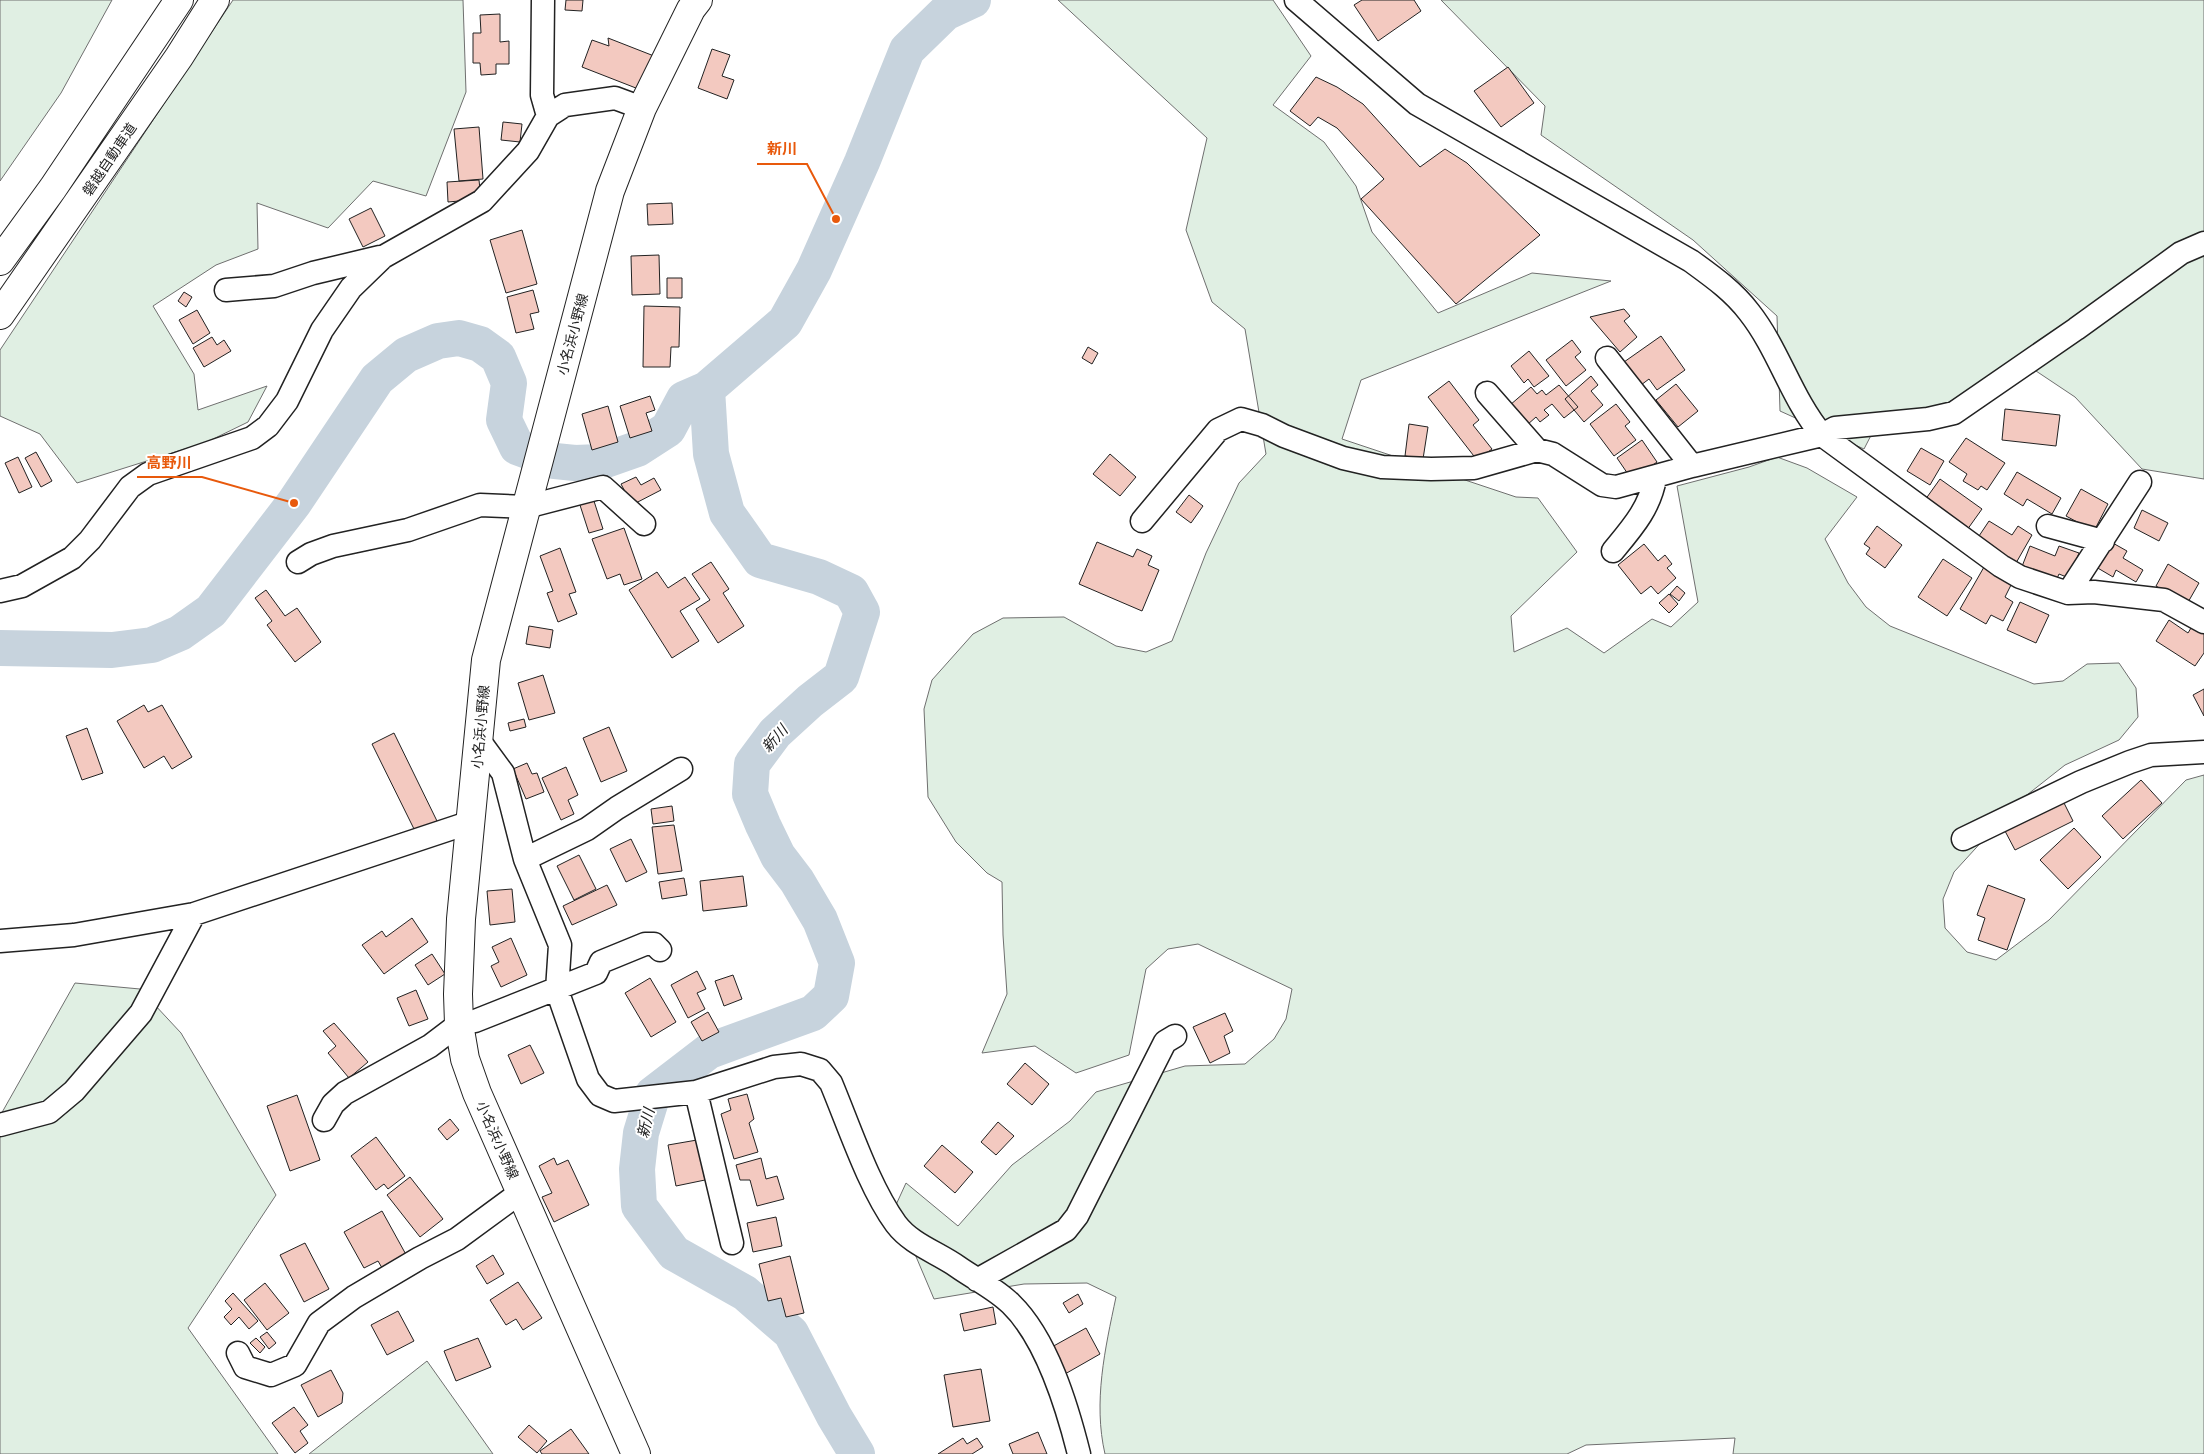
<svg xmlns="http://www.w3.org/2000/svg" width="2204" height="1454" font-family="'Open Sans','Noto Sans JP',sans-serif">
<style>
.green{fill:#e0efe3;stroke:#6f6f6f}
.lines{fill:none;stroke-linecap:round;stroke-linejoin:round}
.river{stroke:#c7d3dd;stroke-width:36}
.building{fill:#f3c9c0;stroke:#222}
.minor-casing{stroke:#222;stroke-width:25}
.major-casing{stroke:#222;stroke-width:30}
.highway-casing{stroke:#222;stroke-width:30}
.minor{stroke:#fff;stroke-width:22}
.major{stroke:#fff;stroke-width:28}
.highway{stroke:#fff;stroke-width:28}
.labels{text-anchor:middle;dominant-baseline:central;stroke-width:4;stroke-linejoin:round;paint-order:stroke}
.street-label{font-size:14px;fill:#222;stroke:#fff}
.water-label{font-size:15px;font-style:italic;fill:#222;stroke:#fff}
.leader{fill:none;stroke:#e8590c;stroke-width:2}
.callout-dot{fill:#e8590c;stroke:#fff;stroke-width:2}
.callout-label{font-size:15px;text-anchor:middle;font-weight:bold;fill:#e8590c;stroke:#fff;stroke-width:4;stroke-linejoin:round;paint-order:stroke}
</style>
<rect width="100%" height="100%" fill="#fff"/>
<path class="green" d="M0 0H112L61 93 0 181Z
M233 0H463L466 92 426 196 373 181 328 228 257 203 258 249 216 265 153 306 194 374 198 410 267 386 248 422 207 442 77 483 40 434 0 416V350Z
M1058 0H1273L1311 56 1273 105 1324 142 1356 186 1372 232 1438 313 1532 273 1611 281 1361 380 1342 439 1516 497 1538 498 1577 552 1511 616 1514 652 1567 628 1604 653 1652 619 1671 627 1698 602 1677 486 1749 467 1777 457 1807 468 1857 497 1825 539 1848 583 1866 607 1890 626 2034 684 2063 681 2087 664 2119 663 2136 688 2138 717 2119 740 2065 765 2018 802 1954 872 1943 899 1945 928 1967 952 1996 960 2049 920 2186 780 2204 775V1454H1733L1735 1438 1586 1445 1567 1454H1105C1093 1402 1105 1349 1116 1297L1087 1283 1024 1284 934 1299 895 1207 906 1183 958 1226 1012 1165 1070 1121 1096 1092 1185 1066 1245 1064 1274 1039 1286 1019 1292 989 1198 944 1168 949 1146 969 1129 1055 1076 1073 1035 1046 982 1053 1007 994 1003 935 1002 882 987 873 956 842 928 797 924 709 932 680 973 634 1003 618 1064 617 1116 646 1146 652 1172 641 1206 553 1239 483 1266 454 1245 329 1212 302 1186 230 1207 138Z
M1441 0H2204V479L2142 469 2075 397 2021 361 1933 411 1882 414 1864 449 1780 411 1777 316 1693 240 1541 135 1545 106Z
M75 983 140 989 181 1033 276 1195 188 1328 278 1454H0V1116Z
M427 1361 493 1454H309Z"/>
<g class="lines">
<path class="river" d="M707 389 711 454 727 513 760 560 819 577 851 592 862 612 841 677 810 701 775 733 752 764 750 794 763 825 778 856 797 881 820 920 837 963 831 996 813 1013 709 1051 653 1094 641 1133 637 1169 639 1206 674 1253 745 1293 791 1333 834 1416 857 1454
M0 648 112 650 152 645 180 633 211 611 294 503 377 379 406 355 438 341 459 338 480 344 498 357 509 383 504 420 517 447 555 461 575 463 600 462 637 449 668 429 684 399 707 389 785 322 814 270 862 162 907 50 945 13 973 0"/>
</g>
<path class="building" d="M566 0H583L582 11 565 10Z
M1362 0H1414L1421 11 1378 41 1354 5Z
M500 14V42L509 41V64H496V74L481 75 480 63H473V33H481L480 15Z
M608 38 654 56 641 90 582 67 592 40 609 46Z
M712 49 730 55 722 76 734 80 727 99 698 88Z
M1508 67 1534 103 1501 127 1474 91Z
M1316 77 1337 87 1363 104 1420 167 1445 149 1467 163 1540 235 1456 304 1361 199 1384 179 1337 128 1318 117 1310 126 1290 111Z
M503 122 522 124 520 142 501 140Z
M479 127 483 179 459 181 454 129Z
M479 180 481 199 448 202 447 182Z
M672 203 673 224 648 225 647 204Z
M371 208 385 236 363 247 349 219Z
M522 230 537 284 506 293 490 240Z
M659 255 660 294 632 295 631 256Z
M667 278H682V298H667Z
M533 290 539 312 530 314 534 329 516 333 507 297Z
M184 292 192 297 186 307 178 301Z
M644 306 680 307 679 347H671L670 367H643Z
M1624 309 1630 316 1624 321 1637 337 1620 352 1590 317Z
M197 310 210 333 193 344 179 320Z
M1661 336 1685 370 1657 390 1649 379 1641 385 1624 362Z
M212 337 217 345 224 340 231 351 204 367 193 348Z
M1572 340 1581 352 1575 357 1586 370 1566 386 1546 360Z
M1088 347 1098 353 1092 364 1082 358Z
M1529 351 1549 376 1534 387 1528 379 1524 383 1511 366Z
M1591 376 1598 385 1591 391 1603 405 1584 422 1565 399Z
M1449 381 1479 420 1473 425 1492 449 1477 460 1428 397Z
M1676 384 1698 411 1678 427 1656 400Z
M1559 385 1578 407 1564 418 1552 404 1544 410 1549 415 1540 422 1536 417 1527 425 1510 405 1531 387 1537 394 1542 390 1546 395Z
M650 396 655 410 646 413 652 431 630 438 620 406Z
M1616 404 1630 422 1625 426 1636 440 1614 456 1590 424Z
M608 406 618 442 592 450 582 414Z
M2005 409 2060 415 2056 446 2002 440Z
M1409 424 1428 427 1423 459 1405 456Z
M1966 438 2005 463 1987 490 1981 486 1978 490 1963 481 1967 474 1949 462Z
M1642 440 1657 462 1632 480 1617 458Z
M1921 448 1944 461 1930 485 1907 471Z
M36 452 52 481 41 487 25 458Z
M1110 454 1136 477 1120 496 1093 474Z
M18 457 32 487 19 493 5 463Z
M2017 472 2061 498 2052 514 2027 499 2023 506 2004 494Z
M636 477 641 485 654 478 661 490 632 505 621 484Z
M1940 479 1982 509 1967 530 1925 500Z
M2081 489 2108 504 2094 531 2066 516Z
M1189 495 1203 506 1191 523 1176 512Z
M593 498 603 529 589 533 579 502Z
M2142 510 2168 523 2159 541 2134 528Z
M1989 521 2012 535 2018 526 2032 535 2016 563 1977 539Z
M1877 526 1902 545 1885 568 1866 554 1870 548 1864 544Z
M624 528 642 579 624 585 620 574 607 579 592 539Z
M1097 542 1133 557 1137 549 1152 556 1148 565 1159 570 1142 611 1079 584Z
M2111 542 2127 551 2123 558 2143 570 2136 582 2116 570 2113 577 2096 567Z
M1644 544 1658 561 1665 555 1672 564 1667 568 1676 578 1658 594 1651 586 1641 594 1618 565Z
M2030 546 2055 556 2059 546 2079 553 2069 578 2059 574 2055 583 2021 569Z
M560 548 576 592 569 594 577 614 558 622 547 593 553 591 540 556Z
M1943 559 1972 578 1947 616 1918 597Z
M711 562 729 589 723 593 744 626 718 643 696 609 710 600 692 574Z
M2168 564 2199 583 2187 604 2156 586Z
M1984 567 2012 583 2005 597 2013 602 2003 621 1991 615 1986 624 1960 609Z
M657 572 668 588 685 577 700 599 680 611 699 641 672 658 629 590Z
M1677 586 1685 593 1679 601 1670 594Z
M266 590 285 616 297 608 321 642 295 662 267 625 272 621 255 598Z
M1669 594 1678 604 1669 613 1659 603Z
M2020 602 2049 615 2036 643 2007 630Z
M2169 620 2188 633 2194 623 2204 630V653L2195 666 2156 641Z
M529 626 553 630 550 648 526 644Z
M543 675 555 713 529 720 518 683Z
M2204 689V716L2193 695Z
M144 705 148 712 162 705 192 757 172 769 164 756 144 768 117 721Z
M524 719 526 727 510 731 508 723Z
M609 727 627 771 601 782 583 738Z
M87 728 103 773 82 780 66 736Z
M394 733 437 821 415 831 372 744Z
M527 763 532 774 537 773 544 792 526 799 513 769Z
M566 767 578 795 568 800 574 814 561 820 542 778Z
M2141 780 2162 803 2123 839 2102 816Z
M2063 801 2073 821 2015 850 2005 831Z
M672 806 674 821 653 824 651 809Z
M674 825 682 871 658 874 652 827Z
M2074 828 2101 857 2068 889 2040 860Z
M631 839 647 872 626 882 610 849Z
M579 855 596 889 574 900 557 866Z
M743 876 747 906 703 911 700 881Z
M684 878 687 895 662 899 659 882Z
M607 885 617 905 572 925 563 906Z
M1988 885 2025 899 2007 950 1978 940 1985 918 1977 915Z
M512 889 515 922 490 925 487 891Z
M412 918 428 942 384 974 362 945 382 931 386 937Z
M511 938 527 975 501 987 491 966 499 962 492 947Z
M432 954 445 974 428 985 415 965Z
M697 971 706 989 697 993 705 1009 688 1018 671 985Z
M733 975 742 999 724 1006 715 981Z
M650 978 676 1022 651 1037 625 993Z
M416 990 428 1019 409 1026 397 998Z
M708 1012 719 1032 702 1041 691 1022Z
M1225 1013 1233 1031 1224 1036 1230 1053 1210 1063 1193 1027Z
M334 1023 368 1062 349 1078 328 1053 336 1046 323 1031Z
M530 1045 544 1073 521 1084 508 1055Z
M1025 1063 1049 1084 1032 1105 1007 1084Z
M747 1094 754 1119 749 1123 758 1152 734 1159 721 1114 731 1110 728 1099Z
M297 1095 320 1160 290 1171 267 1106Z
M450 1119 459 1130 447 1140 438 1129Z
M998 1122 1014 1136 996 1155 981 1142Z
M376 1137 405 1176 388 1189 384 1184 376 1190 351 1156Z
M697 1140 705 1180 676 1186 668 1145Z
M942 1145 973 1172 955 1193 924 1166Z
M554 1158 557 1165 568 1160 589 1205 554 1222 542 1197 552 1193 539 1166Z
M761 1158 766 1179 777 1176 784 1199 757 1206 750 1180H740L736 1165Z
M410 1177 443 1219 420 1237 387 1195Z
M382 1211 409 1260 385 1273 378 1261 364 1268 344 1232Z
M776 1217 782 1246 753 1252 747 1223Z
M305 1243 329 1289 304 1302 280 1255Z
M493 1255 504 1274 487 1284 476 1266Z
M790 1256 804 1313 786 1317 781 1298 768 1301 759 1264Z
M518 1282 542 1318 523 1330 516 1319 506 1325 490 1300Z
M265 1283 289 1313 267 1330 244 1300Z
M233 1293 258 1321 249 1329 239 1317 231 1325 224 1317 232 1309 225 1301Z
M1078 1294 1083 1304 1069 1313 1063 1303Z
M993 1307 996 1324 964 1331 960 1314Z
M398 1311 414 1341 387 1355 371 1325Z
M1086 1328 1100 1354 1065 1374 1050 1348Z
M267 1332 276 1343 269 1349 260 1337Z
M256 1338 265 1347 260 1353 250 1343Z
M478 1338 491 1367 456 1381 444 1351Z
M981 1369 990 1421 953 1427 944 1375Z
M331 1370 343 1393 342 1403 318 1417 301 1385Z
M294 1407 308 1425 300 1431 308 1443 295 1453 272 1423Z
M529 1425 547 1441 537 1453 518 1437Z
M571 1429 589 1454H542L540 1451Z
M1038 1432 1047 1454H1013L1009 1444Z
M963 1438 967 1444 977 1438 983 1447 972 1454H938Z"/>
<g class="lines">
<g class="minor-casing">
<path id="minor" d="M543 0 542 95 548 116
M1296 0 1417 104 1691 261C1713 277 1733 291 1749 312 1779 350 1791 398 1822 435L2001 566 2020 577 2068 593 2094 592 2164 600 2204 622
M226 290 274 286 313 273 380 257
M1607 358 1692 466
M1487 393 1537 450
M1142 521 1218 430 1241 419 1262 425 1284 436 1343 458 1382 467 1431 469 1474 468 1537 450 1553 454 1602 485 1616 487 1692 466 1822 435 1835 428 1928 419 1954 413 2076 329 2181 253 2204 243
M2048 526 2103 541
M1613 551C1632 528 1650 508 1655 478
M298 562 311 554 333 546 408 530 480 505 526 507 603 487 644 524
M0 591 22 586 72 558 90 540 130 487 148 474 252 438 268 426 287 401 322 330 351 288 383 257 482 201 528 151 548 116 565 105 615 98 642 108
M2068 593 2140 482
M478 739 503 773 525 859
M681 769 617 808 587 829 525 859 560 945 557 990 588 1079 600 1095 614 1101 696 1092 774 1067 801 1064 820 1070 831 1083C849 1126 869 1187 896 1224 912 1245 937 1252 958 1267 975 1279 996 1289 1011 1304 1047 1339 1067 1406 1079 1454
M1963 839 2081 782 2130 762 2151 755 2204 752
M0 941 74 935 194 914 471 822
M696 1092 732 1243
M324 1120 333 1104 345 1093 430 1046 459 1024 475 1021 596 973 601 962 645 944H654L660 950
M0 1125 49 1112 74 1091 141 1013 194 914
M977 1280 1066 1230 1077 1216 1165 1042 1175 1036
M238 1353 245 1367 271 1375 295 1365 319 1323 354 1297 420 1258 457 1239 521 1192"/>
</g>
<g class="major-casing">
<path id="major" d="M636 1454 477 1093 465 1059 459 1024 458 994 461 919 486 660 610 191 642 108 691 9 698 0"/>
</g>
<g class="highway-casing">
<path id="highway" d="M0 261 53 188 179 0
M0 315 179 57 215 0"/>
</g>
<use href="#minor" class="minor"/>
<use href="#major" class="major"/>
<use href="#highway" class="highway"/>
</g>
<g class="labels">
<g class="street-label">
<text transform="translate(109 159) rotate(-56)">磐越自動車道</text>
<text transform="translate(572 334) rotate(-75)">小名浜小野線</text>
<text transform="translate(480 727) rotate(-85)">小名浜小野線</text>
<text transform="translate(498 1140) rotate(66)">小名浜小野線</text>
</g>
<g class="water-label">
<text transform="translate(774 738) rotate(-48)">新川</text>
<text transform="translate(645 1123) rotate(-76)">新川</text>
</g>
</g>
<path class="leader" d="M836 219L807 164H757M294 503L202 477H137"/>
<g class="callout-dot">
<circle cx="836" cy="219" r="5"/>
<circle cx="294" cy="503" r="5"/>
</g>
<g class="callout-label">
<text x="782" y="154">新川</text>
<text x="169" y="468">高野川</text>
</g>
</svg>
